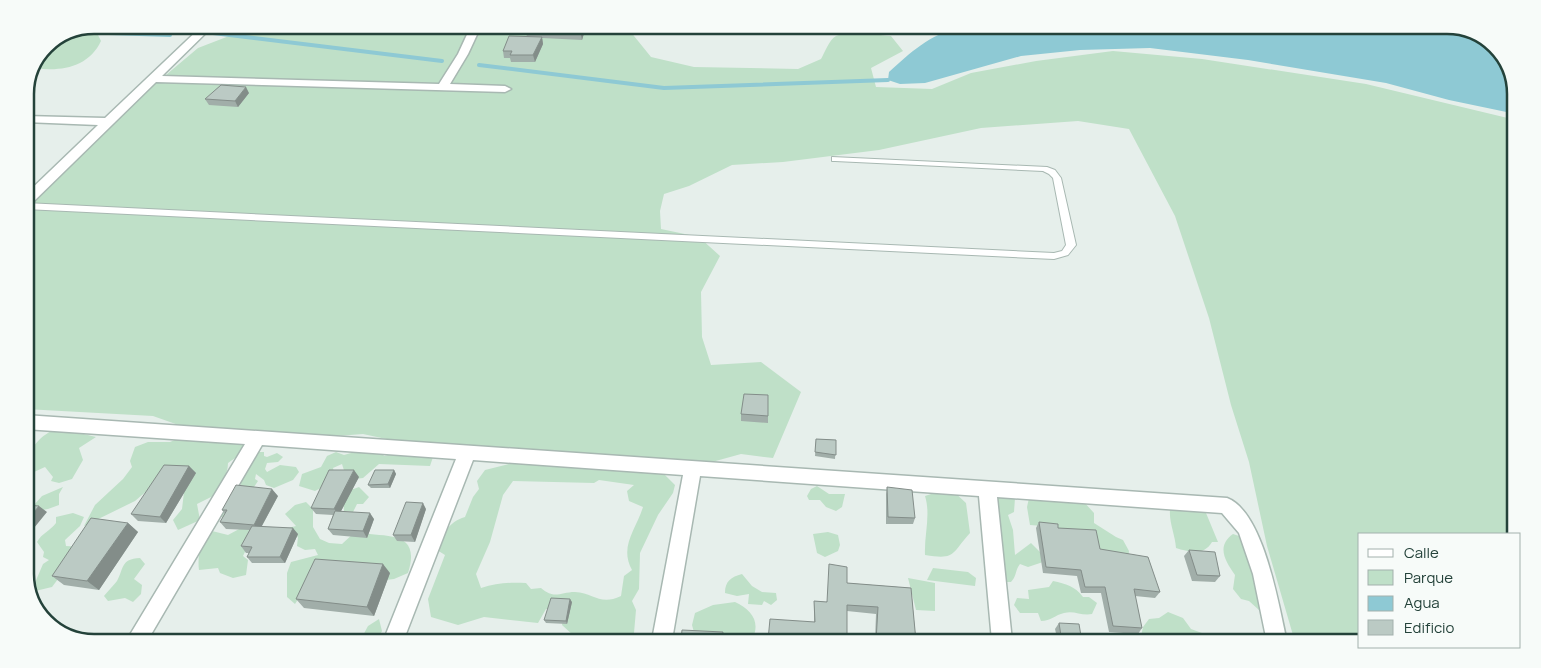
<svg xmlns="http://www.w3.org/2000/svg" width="1541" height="668" font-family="Manrope,sans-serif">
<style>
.green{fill:#bfe0c8;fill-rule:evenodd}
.water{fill:#8ec9d4}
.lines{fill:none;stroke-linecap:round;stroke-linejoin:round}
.stream{stroke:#8ec9d4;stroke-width:4}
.service-casing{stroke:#a8b8b2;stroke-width:2}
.minor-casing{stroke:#a8b8b2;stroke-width:3}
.service{fill:#fff;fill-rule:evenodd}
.minor{fill:#fff;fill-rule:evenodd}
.wall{fill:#a1aea9}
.shaded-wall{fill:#838d89}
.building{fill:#bbcac4;stroke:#838d89}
.rim{fill:none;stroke:#24423a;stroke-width:2.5}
</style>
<rect width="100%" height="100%" fill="#e6efeb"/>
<path class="green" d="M93 25 101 41C89 67 61 72 35 68L45 45Z
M255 26 607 27 630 31 651 57 694 67 798 69 821 59C825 52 829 40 836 36 851 29 875 35 891 36L903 51 871 68 876 87 932 89 971 73 1036 61 1113 51 1202 59 1366 84 1516 120 1512 534H1360V643L1295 642 1267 546 1249 462 1231 405 1209 318 1175 216 1129 129 1078 121 981 128 879 150 783 162 732 165 689 186 664 194 660 211 661 229 699 237 720 256 701 292 702 337 711 365 761 362 801 392 773 458 741 454 665 475 675 485 673 493 658 515 640 553 639 589 632 601 636 610 634 633 622 640 610 634 596 636H574L562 625 565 608 546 609 538 623 484 617 458 625 431 617 428 599 445 555 437 550C443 534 448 522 465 517L473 497 479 489 477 481 485 470 517 462 552 465 442 451 363 434 285 440 204 434 153 416 25 409V210L110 122 198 48ZM599 480 634 485 627 491 629 501 643 507C636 530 619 546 632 570L624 576 621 596C600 606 594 593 575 592 560 592 555 600 541 588L531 589 526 583C510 582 497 583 481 588L476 574 490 542 503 495 513 481 594 483Z
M59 428 96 437 79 448 83 460 72 479 59 483 51 481 53 477 45 467 34 472 25 471C25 452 41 433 59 428Z
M195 438 216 443 225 440 245 443V451L228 463C228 475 221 481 219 493L197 504 200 520 178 530 173 520 182 509 184 492 149 489 135 501 84 526 95 505 123 479 132 467 130 461 135 447 148 442H170L177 439Z
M373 450 381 451 384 456 401 452 434 454 430 466 379 464 363 478 347 480 342 464 333 468 334 472 323 487 315 491 299 486 302 474 321 467 327 456 336 452 344 455 358 451 367 453Z
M259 452H264V456L267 457 277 453 283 457 278 462 267 463 265 469 267 472 280 465 296 467 299 472 293 480 274 488 266 485 264 480 256 474 255 479 258 481 254 487 225 517H219L241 484V459Z
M817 486 829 494H845L842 507 836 511 826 507 820 500H809L807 496 811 489Z
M63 487 59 494V505L48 509 37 511 34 505 42 496Z
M359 487 369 497 363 504H357L353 512 344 511 343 498 348 491Z
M953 491 966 503 970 533C951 554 956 560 925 555 924 535 931 515 925 496L934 493 947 495Z
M997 494 1015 498 1014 512 1008 515 1013 530 1015 555 1031 543 1043 555V562L1028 567 1020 564C1015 570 1017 576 1011 582H1003L992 508Z
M1029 498 1083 501 1094 513V523L1116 537 1123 540 1129 551 1128 561 1043 526 1030 525 1027 507Z
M306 502 313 509V527L320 539 329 543 342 544 355 532C385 538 422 529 408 573L394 579 304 590 295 604 287 597V573L291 562 318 555 315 549 305 550 297 546 298 537 290 533 288 528 296 526 285 514 295 505Z
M1178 507H1194L1206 513 1218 542H1212C1204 556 1189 552 1176 548 1175 534 1169 523 1170 510Z
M73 513 84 517 80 526 65 540 66 546 82 547 52 587 31 592 43 564 49 560 43 557 44 552 37 542C42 533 50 531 56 523V517Z
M257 527 243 556 248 560 246 575 233 578 220 573 218 568 199 570C197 555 201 540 212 531L228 535 241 528Z
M828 532 838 535 840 545 838 551 825 557 817 553 813 534Z
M1233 534 1242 537 1260 597 1259 610 1249 601 1241 599 1233 589 1235 575C1225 561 1216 546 1233 534Z
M140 558 145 564 134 579 142 585 141 594 133 602 125 598 108 601 104 596C108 591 113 586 117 581 124 569 120 559 140 558Z
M933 568 968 572 976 578 975 586 927 580Z
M742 574 752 586 762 592 776 593 777 600 771 605 764 601 762 605 748 604 749 594 737 596 725 593C725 581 731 577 742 574Z
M908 578 935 583V611L916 610Z
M1053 581C1066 584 1075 586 1083 597H1089L1097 603 1092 614C1081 616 1074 610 1064 613 1055 615 1051 621 1041 621L1038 613H1020L1014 605 1017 598 1029 599 1028 590 1049 587Z
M735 602C752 610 761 622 752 640H720L695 636 692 625 695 613 713 605Z
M1168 612 1183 618 1191 629 1202 633 1209 642H1145L1141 636 1143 627 1149 619 1159 618Z
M379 619 382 631 378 639H361L368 626Z"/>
<path class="water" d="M959 28 1473 30 1502 52 1516 89V114L1449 100 1386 83 1248 60 1150 48 1080 50 1021 56 925 83 900 84 888 80 889 72C910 53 930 34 959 28Z"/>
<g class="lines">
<path class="stream" d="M78 32 170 35
M213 33 442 61
M479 65 664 88 888 80"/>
<g class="service-casing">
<path id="service" d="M832 157 1047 167 1055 170 1061 178 1076 245 1068 255 1054 259 25 209V203L1054 253 1062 251 1066 245 1053 178 1049 174 1043 171 835 161H832Z"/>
</g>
<g class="minor-casing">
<path id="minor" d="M203 25H214L162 76 439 84 458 54 471 26H481L468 54 450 84 505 86 511 89 505 92 156 82 30 205 25 206V195L98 125 25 122V116L105 118Z
M25 415 1227 498C1264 512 1279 607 1287 642H1267L1253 574 1239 533 1222 513 997 497 1012 641H992L979 496 700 476 672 640H652L683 475 473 460 404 639H384L456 459 262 445 149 638H128L245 444 25 429Z"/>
</g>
<use href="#service" class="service"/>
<use href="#minor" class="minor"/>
</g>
<path class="wall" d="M214 25 239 26 234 30 215 28Z
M525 27H586L582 40 542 38 543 44 535 62H511L510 58H504L503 51 527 37Z
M249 93 238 107 209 105 205 99Z
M768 395V423L741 421V414Z
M816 439 836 440 835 459 815 456Z
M189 466 196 473 166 523 138 521 131 514Z
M394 470 396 474 390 488H371L368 485Z
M359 477 341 511 374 519 367 538 333 535 328 529 333 515 316 514 311 508Z
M887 487 915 518 913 524H886V494Z
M278 496 262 526 298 534 285 563H252L247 557 249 553H246L241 546 250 530 226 529 220 522 225 514 222 510Z
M426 509 415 542 397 541 393 535Z
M1039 522 1058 528 1100 549 1160 592 1155 598 1135 596 1142 628 1138 634 1109 632 1101 593H1081L1077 576 1043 573 1036 528Z
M128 523 138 532 99 590 64 585 52 576Z
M1189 550 1220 576 1215 582 1192 581 1184 556Z
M390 573 374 616 304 608 296 599Z
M847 583 911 588 916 641H875L876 614 847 611 814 622V601L826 602Z
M572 602 567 624 546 623 544 620Z
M1059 623 1082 642H1058L1055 629Z
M1210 638 1225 642H1206Z"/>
<path class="shaded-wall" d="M232 26H239L234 30Z
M581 27H586L582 40 580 30Z
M542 37 543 44 535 62 533 55Z
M246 87 249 93 238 107 235 101Z
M189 466 196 473 166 523 160 517Z
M354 470 359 477 339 515 334 509Z
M394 470 396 474 390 488 388 484Z
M272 489 278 496 259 531 254 525Z
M423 503 426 509 415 542 411 535Z
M39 506 47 512 25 539V523Z
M370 513 374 519 367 538 363 531Z
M128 523 138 532 99 590 87 581Z
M293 528 298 534 285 563 280 557Z
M383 564 390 573 374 616 367 607Z
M570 599 572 602 567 624 566 621Z"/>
<path class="building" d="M525 27H581L580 30Z
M509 36 542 37 533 55H510L512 51H503Z
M221 85 246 87 235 101 205 99Z
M744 394 768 395V416L741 414Z
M816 439 836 440V455L815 452Z
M164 465 189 466 160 517 131 514Z
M329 470H354L334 509 311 508Z
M375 470H394L388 484 368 485Z
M236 485 272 489 254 525 220 522 227 510H222Z
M887 487 912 490 915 518 888 517Z
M406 502 423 503 411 535H393Z
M25 505 39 506 25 523Z
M335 511 370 513 363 531 328 529Z
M91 518 128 523 87 581 52 576Z
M1039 522 1058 524V528L1096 530 1100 549 1148 557 1160 592 1134 589 1142 628 1113 626 1105 587H1085L1081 570 1046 567Z
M252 526 293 528 280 557H247L252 547 241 546Z
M1189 550 1215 552 1220 576 1197 575Z
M315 559 383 564 367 607 296 599Z
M829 564 847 567V583L911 588 916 641H876L878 607 847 605V641L768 640 770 619 815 622 814 601 827 602Z
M551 598 570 599 566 621 544 620Z
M1059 623 1079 624 1082 642H1062Z
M682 630 723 632 722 640H681Z
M1210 638H1223L1225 642H1211Z"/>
<path d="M0 0H1541V668H0ZM94 34H1447A60 60 0 0 1 1507 94V574A60 60 0 0 1 1447 634H94A60 60 0 0 1 34 574V94A60 60 0 0 1 94 34Z" fill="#f7fbf9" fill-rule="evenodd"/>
<path class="rim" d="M94 34H1447A60 60 0 0 1 1507 94V574A60 60 0 0 1 1447 634H94A60 60 0 0 1 34 574V94A60 60 0 0 1 94 34Z"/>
<rect x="1358" y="533" width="162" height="115" fill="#f7fbf9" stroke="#a3b1ad"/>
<rect x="1368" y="549" width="25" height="8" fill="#ffffff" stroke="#a3b1ad"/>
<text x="1404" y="558" font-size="15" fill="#24423a">Calle</text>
<rect x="1368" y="570" width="25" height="15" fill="#bfe0c8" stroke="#a3b1ad"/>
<text x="1404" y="583" font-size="15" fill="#24423a">Parque</text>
<rect x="1368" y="596" width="25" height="15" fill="#8ec9d4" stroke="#a3b1ad"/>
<text x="1404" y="608" font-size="15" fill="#24423a">Agua</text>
<rect x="1368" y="620" width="25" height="15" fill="#bbcac4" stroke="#a3b1ad"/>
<text x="1404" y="633" font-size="15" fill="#24423a">Edificio</text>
</svg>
